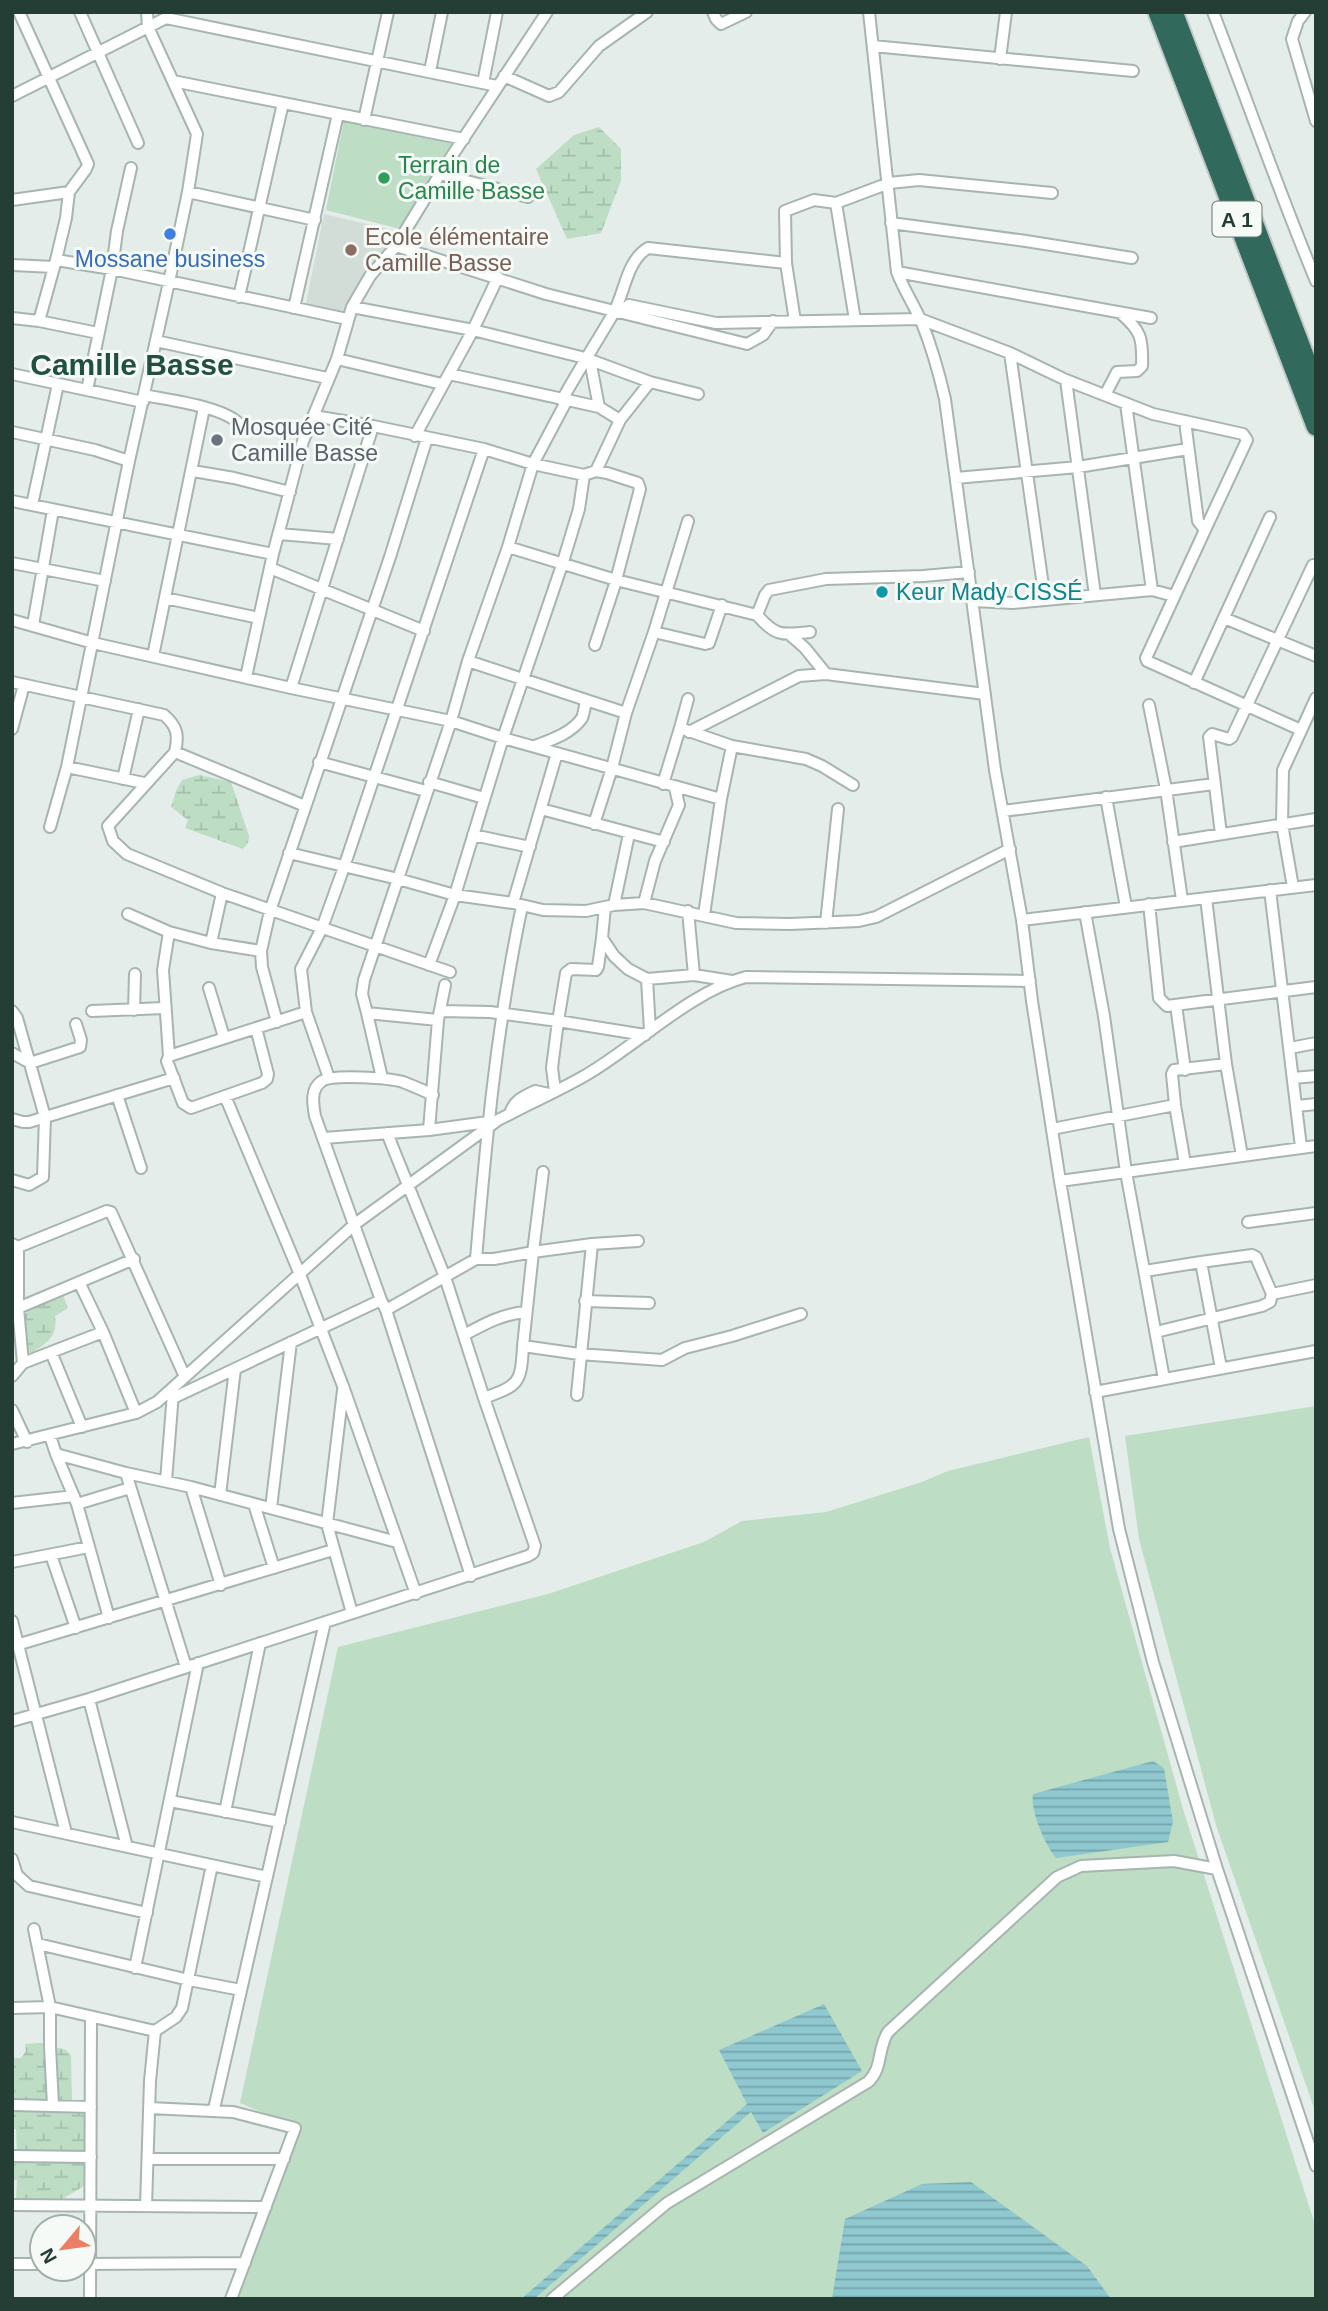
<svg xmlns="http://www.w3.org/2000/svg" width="1328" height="2311" font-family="Helvetica,sans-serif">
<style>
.built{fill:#d2ddd8}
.grass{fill:#beddc5}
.wetland{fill:url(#wetland-marsh)}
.water{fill:url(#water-rules)}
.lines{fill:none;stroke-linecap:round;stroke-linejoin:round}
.street-casing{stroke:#a7b5b0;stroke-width:14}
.highway-casing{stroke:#c2c9c7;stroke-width:23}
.street{stroke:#fff;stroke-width:10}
.highway{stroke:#31695c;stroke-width:19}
.leisure-dot{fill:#2e9e5b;stroke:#f5faf7;stroke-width:2.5}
.shop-dot{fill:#3f7fe0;stroke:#f5faf7;stroke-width:2.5}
.education-dot{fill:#8d6e63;stroke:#f5faf7;stroke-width:2.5}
.worship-dot{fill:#6b7280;stroke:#f5faf7;stroke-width:2.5}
.culture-dot{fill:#0f9aa8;stroke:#f5faf7;stroke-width:2.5}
.labels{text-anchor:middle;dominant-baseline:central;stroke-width:6;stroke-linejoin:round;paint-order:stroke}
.shield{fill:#f5faf7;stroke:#637670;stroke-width:2}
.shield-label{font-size:21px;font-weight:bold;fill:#243e36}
.leisure-label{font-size:23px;fill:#27864d;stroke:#f5faf7;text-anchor:start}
.education-label{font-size:23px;fill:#785e54;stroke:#f5faf7;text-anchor:start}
.shop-label{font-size:23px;fill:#366cbe;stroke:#f5faf7}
.worship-label{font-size:23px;fill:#5b616d;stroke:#f5faf7;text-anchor:start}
.culture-label{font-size:23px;fill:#0d838f;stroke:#f5faf7;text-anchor:start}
.district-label{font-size:30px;font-weight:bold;fill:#215042;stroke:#f5faf7}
</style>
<defs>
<pattern id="wetland-marsh" width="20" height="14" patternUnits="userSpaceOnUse" patternTransform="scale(1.75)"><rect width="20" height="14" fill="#beddc5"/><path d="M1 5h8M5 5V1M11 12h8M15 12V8" fill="none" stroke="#a3bfaa"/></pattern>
<pattern id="water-rules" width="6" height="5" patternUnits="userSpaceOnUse" patternTransform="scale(1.75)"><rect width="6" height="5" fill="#8fc8cf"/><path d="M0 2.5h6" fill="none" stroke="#75a4a9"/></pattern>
</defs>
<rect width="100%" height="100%" fill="#e4ede9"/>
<path class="built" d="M324 214 401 232 367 268 345 312 306 303Z"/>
<path class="grass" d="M344 120 458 145 400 229 326 210Z
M1316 1406V2114L1216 1825 1139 1539 1125 1436Z
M1089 1437 1110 1548 1183 1809 1316 2228V2299H234L296 2127 240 2103 338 1647 548 1594 704 1542 742 1521 826 1512 922 1482 948 1471Z"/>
<path class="wetland" d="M599 127 621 149V181L601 233 567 239 536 169 574 135Z
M199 775 231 782 249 836 248 843 243 849 185 828 188 820 171 807 176 791 182 780Z
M54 1287 62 1293 68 1308 55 1316C58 1337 47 1342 32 1353L19 1349 17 1318 26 1314 37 1293Z
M41 2043 66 2050 71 2055 72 2102 87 2110V2184L61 2200H16L17 2180H12V2152H17L16 2129H12V2058H21L26 2051 25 2044Z"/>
<path class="water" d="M1153 1761 1164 1768 1173 1822 1168 1842 1056 1858C1045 1845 1030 1810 1033 1794Z
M824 2004 862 2071 763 2133 751 2112 534 2299H521L747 2104 719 2050Z
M971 2182 1087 2266 1111 2299H832L845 2219 922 2184Z"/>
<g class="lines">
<g class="street-casing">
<path id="street" d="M19 12 88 164 86 169 69 192 66 218 56 260 39 321
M80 12 138 143
M713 12 716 19 721 24 746 12
M869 12 897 272C904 290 914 305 922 323 932 348 939 373 945 399L995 770 1022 920 1032 1001 1060 1181 1119 1529 1153 1662 1217 1869 1316 2166
M1213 12C1248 102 1279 192 1316 281
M1305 12 1298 21 1292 39 1316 121
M873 46 1133 71
M1000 59 1006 12
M430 71 442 12
M504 76 549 96 559 92 599 46 647 12
M173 81 464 139
M483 83 497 12
M12 96 166 18 497 86
M364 120 388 12
M440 174 528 197
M188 192 315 220
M12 200 69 192
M836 203 855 320
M891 223 1026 241 1132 258
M396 246 546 294 747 344 763 335 773 321
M56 260 112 269 347 319
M12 265 54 267
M897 272 1151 318
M239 297 283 103
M352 307 473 330 585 358 650 382 698 394
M294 308 338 114
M619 313 629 305 716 323 920 319 1010 353 1066 380 1153 414 1243 434 1247 440 1205 530
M12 318 39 321 98 333
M795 321 786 263 785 211 814 200 836 203 889 183 919 180 1052 193
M156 341 327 378
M1010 353 1045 600
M337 359 442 384
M590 360 599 407
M12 374 143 402
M449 374 599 407 620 420
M1066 380 1095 595
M87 390 112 269 117 231 131 168
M144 395C168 400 228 407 241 426
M1105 395 1117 372 1137 371 1142 366C1143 338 1141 330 1119 312
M562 400C578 371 596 343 613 314 625 293 626 261 648 248L786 263
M1126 404 1152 590
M314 416 373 426 484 449 533 464 584 475 596 471 607 473 638 483 640 489 615 584 595 645
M1185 421 1198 521 1205 530 1146 658 1147 661 1301 730
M12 432 95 450 129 461
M415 436 473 330 498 277
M193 471 234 478 290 492
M596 471 620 420 650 382
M956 478 1078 467 1188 449
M12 501 273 554
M32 505 58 384
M279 534 338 539
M508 547 616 580 757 615C776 637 782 635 810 632
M12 563 105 581
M270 568 424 631
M165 598 259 618
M974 601 1013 603 1152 590 1174 596
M757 615 765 595 769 590 826 579 923 576 969 572
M1224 618 1316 656
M12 620 93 643 291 688 451 721 503 738 721 799
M33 625 53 510
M654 632 705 644 709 643 722 605
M789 634 805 648 826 674
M153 656 204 408
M468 661 586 700
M246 677 273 554 303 441 337 359 352 307 370 276 396 246 440 174 547 12
M12 682 164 715C177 726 179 735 175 752L108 826 113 841 127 854 222 893 211 943
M1194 683 1270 517
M291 688 373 426
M1149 705 1166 789 1182 900
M680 728 688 699
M12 729 24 685
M689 732 799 676 826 674 985 694
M535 746C551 740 572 733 582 718 584 713 585 706 586 700L626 713
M175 752 305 806
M319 762 426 791
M67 767 144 783
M123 779 139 709
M429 782 484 798
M663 784 680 728 732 746 806 759 822 766 853 785
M1106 797 1126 907
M541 809 664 842
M1003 811 1214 784
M594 824 612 768 626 713 654 632 688 521
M50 827 67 767 129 461 169 282 188 192 197 134 148 27 147 12
M1221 834 1209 737 1212 734 1229 739 1232 737 1313 565
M473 835 530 847
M1173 842 1316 819
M289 853 398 879 455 895 513 903 543 910 586 911 614 905 644 903 736 923 790 924 859 921 876 917 1010 849
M1293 887 1282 824 1283 770 1316 698
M1270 890 1301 1147
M222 893 450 972
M1206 898 1226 1064 1242 1156
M513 903 557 753
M644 903 655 861 679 805 675 788
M1149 904 1159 998 1167 1006 1316 987
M614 905 629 834
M688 911 694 975
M1085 912 1104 1016 1126 1172 1164 1379
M128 914 169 932 211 943 261 951
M704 915 721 799 732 746
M1022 920 1316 885
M826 923 838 809
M169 932 163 970 169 1056 167 1061 183 1103 191 1108 262 1083 267 1079 268 1074 256 1028
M602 938 605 907
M429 965 455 895 503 738 562 565 579 509 584 475
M647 979 650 1031
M209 988 224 1037
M1176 1005 1185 1070
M134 1010 135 974
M12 1011 17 1018 45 1117 43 1177 29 1185 12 1180
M92 1011 164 1008
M440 1011 490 1012 558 1021 552 1068 555 1091
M367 1013 362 994 364 980 451 721 468 661 508 547 533 464 567 400
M277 1022 262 967 261 951 270 911 390 557 427 438
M645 1035 558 1021 566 973 571 969 596 970 598 967 602 938 614 956 628 969 647 979 694 975 732 981
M1290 1048 1316 1043
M12 1053 30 1063 80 1047 81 1040 76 1024
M169 1056 306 1012
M329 1078 306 1012 301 969 322 928 344 867 484 449
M382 1078 367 1013 438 1020
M1293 1078 1316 1076
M117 1095 141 1168
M433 1095C423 1090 413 1086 403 1082 390 1078 332 1074 322 1081 310 1089 313 1104 315 1116L381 1300 386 1310 471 1576
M225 1096 299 1272 343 1386 416 1594
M1297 1106 1316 1104
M510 1114C535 1101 562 1089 586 1075 636 1046 691 991 746 977L1030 981
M12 1119 23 1122H29L174 1078
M1052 1129 1175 1105
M429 1130 438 1020 445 985
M324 1138 429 1130 488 1122
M1185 1164 1175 1105 1172 1074 1174 1070 1226 1064
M543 1172 533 1252 592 1244 638 1241
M1060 1181 1316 1146
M1248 1222 1316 1213
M12 1244 18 1247 107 1211 111 1212 185 1377
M476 1259C486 1140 497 1023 522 906
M1145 1271 1201 1262
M79 1282 103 1332 136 1413
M585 1301 649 1303
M15 1307 18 1308 134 1259
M386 1310 476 1259H494L533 1252 523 1346 579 1354 662 1360 685 1348 732 1336 801 1314
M1156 1332 1262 1306 1270 1302 1272 1294 1316 1285
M464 1335C484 1324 502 1314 526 1312
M51 1352 82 1427
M23 1363 103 1332
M1221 1368 1201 1262 1252 1255 1256 1257 1272 1294
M12 1376 23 1363 18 1308V1247
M343 1390 327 1524 352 1613
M1095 1392 1316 1351
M577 1395 592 1244
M173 1398 381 1300
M484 1398C519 1385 521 1384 523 1346
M12 1410 27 1442
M50 1436 56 1454 126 1473 191 1487 397 1542
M12 1444 136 1413 157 1402 355 1224 498 1120 510 1114C513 1101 524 1096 535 1091L549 1094
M56 1454 77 1504 109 1618
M126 1473 186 1667
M166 1481 173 1393
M191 1487 221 1585
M220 1495 235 1369
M12 1503 74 1496
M77 1504 130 1488
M254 1504 274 1568
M271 1508 291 1342
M51 1555 76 1628
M12 1562 89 1547
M12 1621 66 1833
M20 1644 333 1550
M89 1699 127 1847
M12 1721 89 1699 528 1556 533 1553 535 1546 484 1398 445 1277 387 1133
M170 1801 280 1822
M225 1812 260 1643
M12 1822 267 1877
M12 1859 17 1875 29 1886 147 1913
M34 1929 50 2007V2047L53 2105
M38 1944 189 1980 241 1990
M135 1968 198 1663
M12 2008 50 2007 155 2031 150 2081 146 2206
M155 2031 176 2017 182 2008 212 1865
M12 2105 91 2107
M149 2108 233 2112 295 2128 231 2299
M214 2109 325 1622
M12 2156 91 2157
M148 2159H284
M12 2205 266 2207
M12 2264H42
M84 2264 245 2263
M90 2299 91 2017
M552 2299 667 2203 868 2082C883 2068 877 2050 888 2032L1057 1877 1081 1866 1174 1861 1217 1869"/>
</g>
<g class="highway-casing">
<path id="highway" d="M1158 12 1316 426
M1173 12 1316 387"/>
</g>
<use href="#street" class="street"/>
<use href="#highway" class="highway"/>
</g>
<circle class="leisure-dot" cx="384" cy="178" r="7"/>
<circle class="shop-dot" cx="170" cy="234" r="7"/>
<circle class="education-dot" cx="351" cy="250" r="7"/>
<circle class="worship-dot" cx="217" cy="440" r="7"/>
<circle class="culture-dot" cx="882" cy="592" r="7"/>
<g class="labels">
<rect class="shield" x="1212.5" y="201.5" width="49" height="35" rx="5"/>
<g class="shield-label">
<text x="1237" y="219">A 1</text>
</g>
<g class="leisure-label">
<text x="398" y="165">Terrain de<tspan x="398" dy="26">Camille Basse</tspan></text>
</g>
<g class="education-label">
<text x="365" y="237">Ecole élémentaire<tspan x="365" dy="26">Camille Basse</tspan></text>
</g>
<g class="shop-label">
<text x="170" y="259">Mossane business</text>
</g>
<g class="worship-label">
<text x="231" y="427">Mosquée Cité<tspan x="231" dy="26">Camille Basse</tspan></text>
</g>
<g class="culture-label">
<text x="896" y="592">Keur Mady CISSÉ</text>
</g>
<g class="district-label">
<text x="132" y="364">Camille Basse</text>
</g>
</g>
<rect width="1328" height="2311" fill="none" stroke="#243e36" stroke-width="28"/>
<g transform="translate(63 2248) rotate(241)"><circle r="33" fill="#f5faf7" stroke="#a1afaa" stroke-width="2"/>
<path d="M0-5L12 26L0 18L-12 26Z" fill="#ec7f63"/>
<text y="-10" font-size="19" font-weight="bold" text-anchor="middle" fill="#243e36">N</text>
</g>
</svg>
